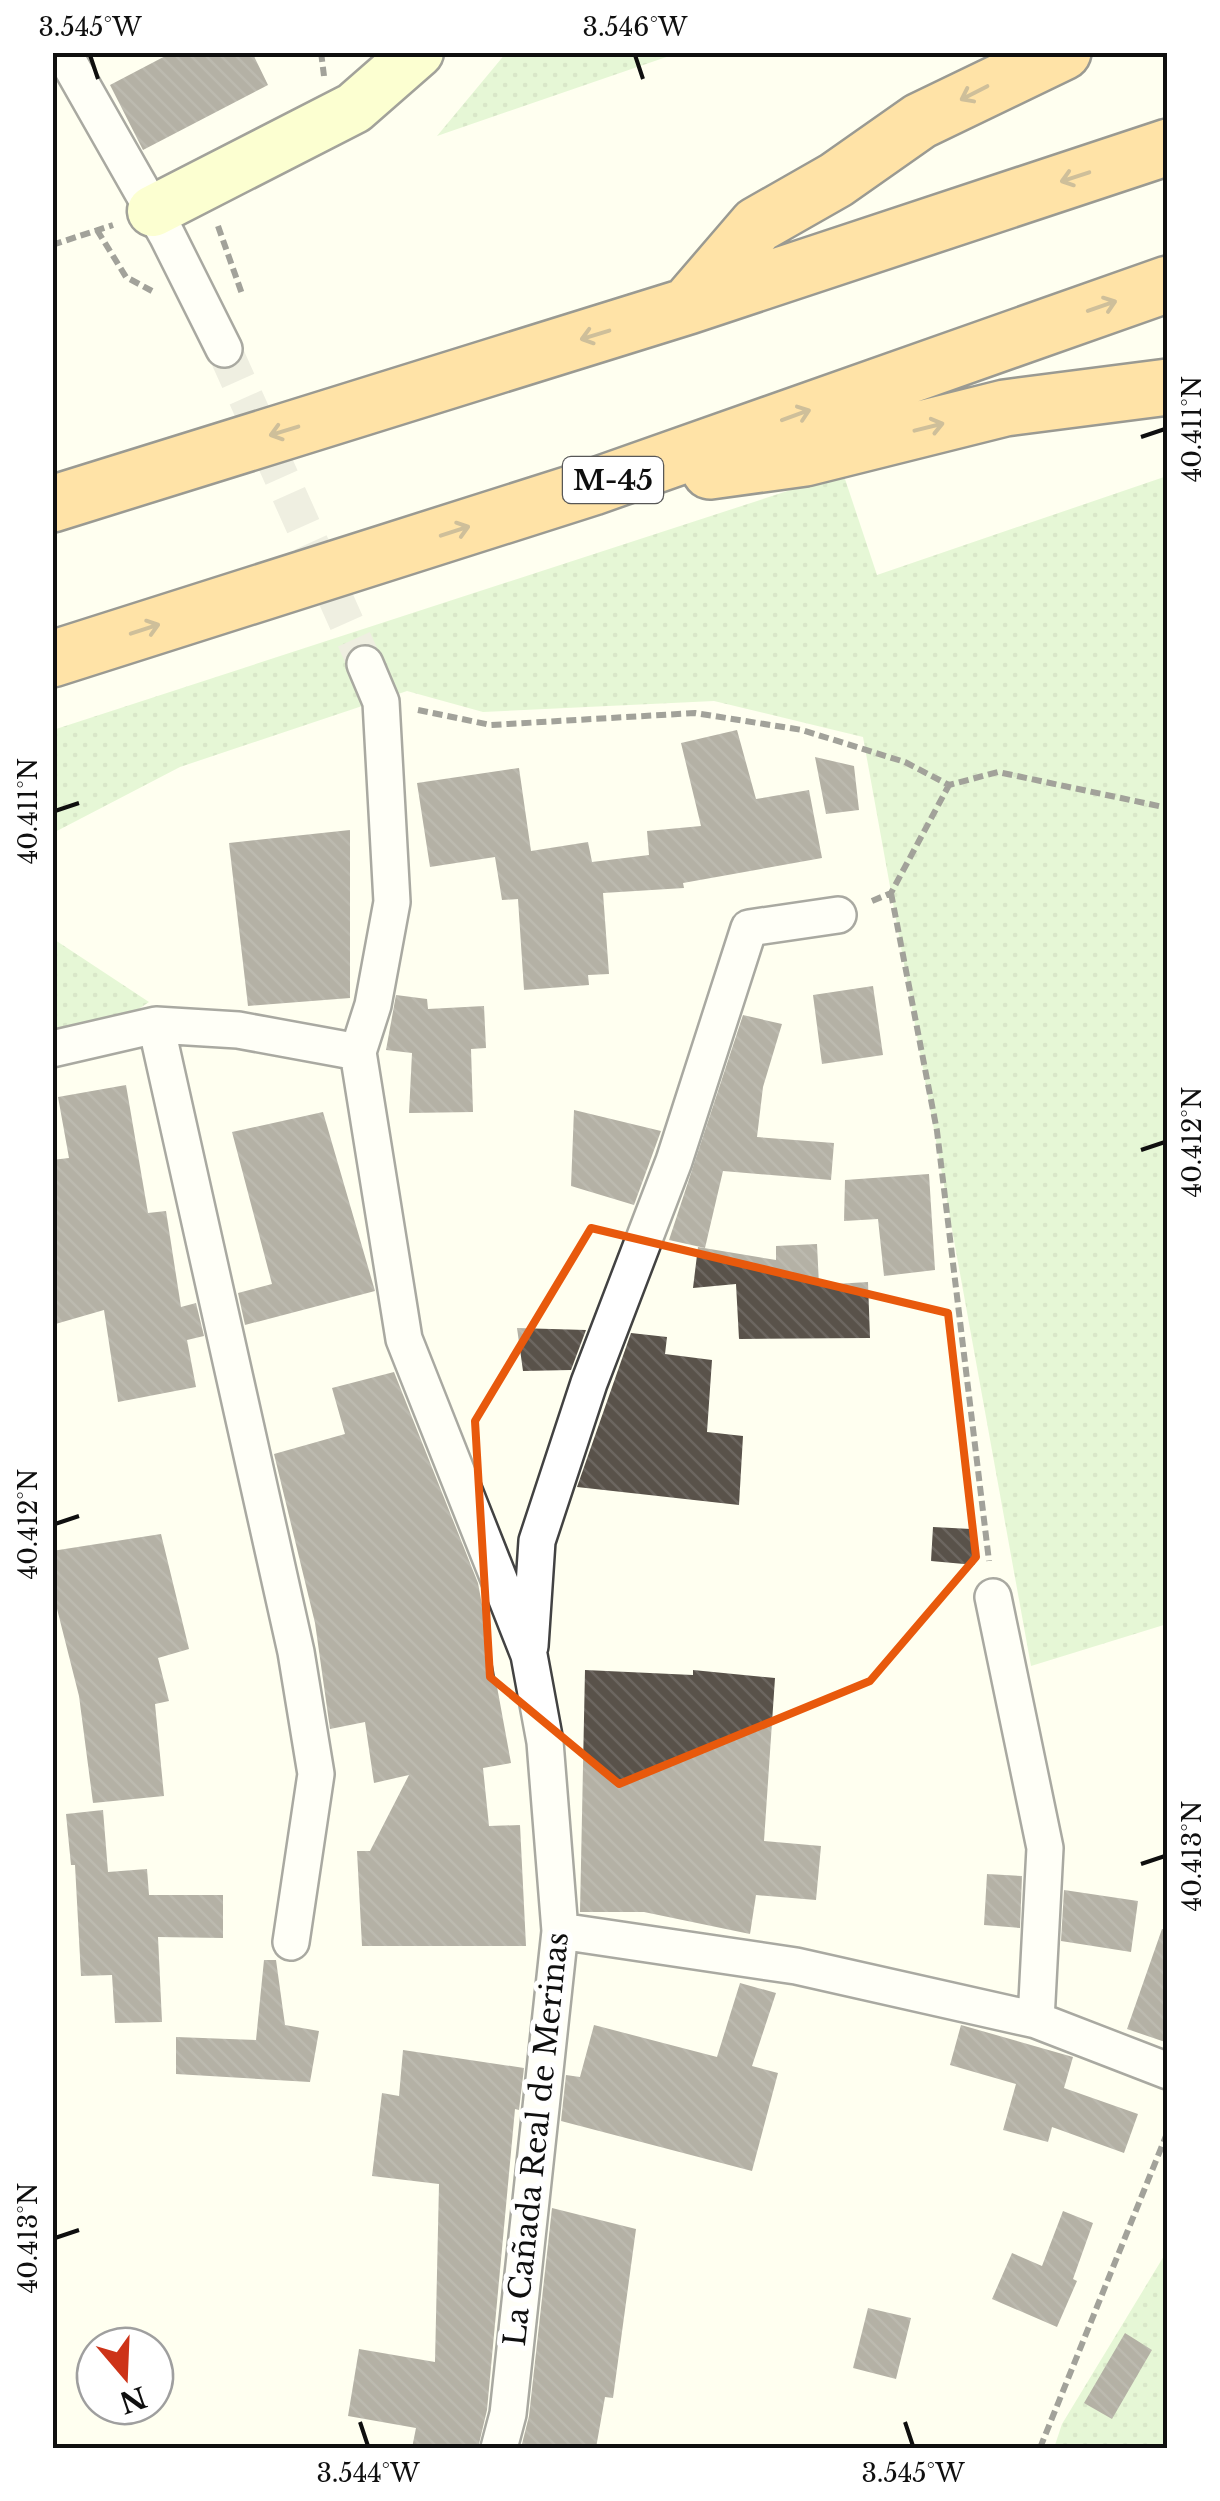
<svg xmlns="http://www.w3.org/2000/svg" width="1220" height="2501" font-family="'Libre Baskerville',serif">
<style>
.grass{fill:url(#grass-dots)}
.building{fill:url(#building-back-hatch)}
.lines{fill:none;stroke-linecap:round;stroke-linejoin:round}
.street-tunnel{stroke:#dbdbce;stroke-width:35;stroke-dasharray:35 18;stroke-linecap:butt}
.street-casing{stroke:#424242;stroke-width:40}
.secondary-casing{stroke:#313131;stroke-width:55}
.highway-casing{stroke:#202020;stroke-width:60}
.path{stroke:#313131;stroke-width:6;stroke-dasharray:10 5;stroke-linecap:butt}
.street{stroke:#fff;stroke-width:35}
.secondary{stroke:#f8ffab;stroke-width:50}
.highway{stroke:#ffc14e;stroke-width:55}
.oneway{stroke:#937132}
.marked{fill:none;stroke:#e8590c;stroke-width:8;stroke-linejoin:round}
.ticks{fill:none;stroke:#0f0f0f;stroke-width:4}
.labels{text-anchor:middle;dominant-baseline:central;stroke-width:10;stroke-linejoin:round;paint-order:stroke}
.shield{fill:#fff;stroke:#575757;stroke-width:2.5}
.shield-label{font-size:28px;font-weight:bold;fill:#0f0f0f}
.street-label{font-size:30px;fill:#0f0f0f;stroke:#fff}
.neatline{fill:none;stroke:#0f0f0f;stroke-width:4}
.ticks-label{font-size:25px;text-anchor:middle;fill:#0f0f0f}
</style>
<defs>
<pattern id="grass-dots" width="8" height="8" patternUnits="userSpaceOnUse" patternTransform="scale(2.5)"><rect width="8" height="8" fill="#c8eeb5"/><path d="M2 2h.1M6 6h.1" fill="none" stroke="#abcb9a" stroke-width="1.8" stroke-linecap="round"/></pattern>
<pattern id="building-back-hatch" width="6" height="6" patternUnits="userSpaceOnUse" patternTransform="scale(2.5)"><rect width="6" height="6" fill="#59524a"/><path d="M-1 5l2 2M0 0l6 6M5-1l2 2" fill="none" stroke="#6c6660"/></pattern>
</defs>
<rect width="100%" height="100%" fill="#fffff0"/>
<path class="grass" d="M506 53V52L678 53 437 136Z
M843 473 877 575 1167 476V1624L1031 1666 863 737 714 701 483 712 407 691 180 767 53 833V730Z
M52 938 149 1002 53 1067H52Z
M1167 2251V2448H1054L1062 2424Z"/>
<path class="building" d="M173 52H252L268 85 143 150 110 85Z
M737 730 756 799 809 790 822 858 683 883 684 888 603 893 609 974 588 975 589 985 524 990 518 899 502 900 495 857 430 867 417 783 519 768 531 851 588 842 592 862 649 855 647 831 701 826 681 743Z
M815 757 854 766 859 810 826 814Z
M350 830V998L248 1006 229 843Z
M873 986 883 1055 822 1064 813 995Z
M396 995 427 999 428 1009 484 1006 486 1048 471 1049 473 1112 409 1113 412 1053 386 1050Z
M743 1015 782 1024 763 1087 757 1137 834 1143 831 1180 723 1171 705 1248 669 1240Z
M126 1085 148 1213 166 1211 181 1307 196 1303 204 1336 187 1340 196 1387 118 1402 104 1310 52 1325V1160L69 1158 58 1097Z
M574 1110 661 1131 634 1205 571 1186Z
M323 1112 375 1291 245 1325 238 1293 272 1284 232 1132Z
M929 1174 935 1270 884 1276 878 1219 844 1221 845 1180Z
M817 1244 819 1285 868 1282 870 1338 739 1339 736 1284 693 1288 698 1247 776 1260V1246Z
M517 1328 586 1330 571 1370 523 1371Z
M631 1333 667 1337 665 1354 712 1360 707 1432 743 1436 739 1505 577 1487Z
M394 1372 478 1583 511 1763 483 1768 489 1826 520 1825 526 1946H362L357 1851H370L409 1775 374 1783 365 1722 330 1729 315 1623 274 1454 345 1434 332 1388Z
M933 1527 971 1529 975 1565 931 1561Z
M161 1534 189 1649 158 1658 169 1701 155 1704 164 1796 93 1803 79 1696 52 1589V1551Z
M585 1670 693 1675V1670L775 1678 764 1841 821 1846 816 1900 756 1895 750 1934 644 1912H580Z
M103 1810 108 1872 147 1869 149 1895H223V1938L158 1937 162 2022 115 2023 112 1975 81 1976 75 1865H71L66 1814Z
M987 1874 1022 1876 1020 1928 984 1925Z
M1064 1890 1138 1901 1131 1952 1061 1941Z
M1162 1929 1168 1930V2043L1127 2029Z
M264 1960H276L285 2025 319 2031 310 2082 176 2074V2037L256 2040Z
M740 1983 776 1993 752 2066 778 2073 752 2171 561 2121 566 2075 580 2077 594 2025 717 2057Z
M961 2025 1073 2057 1064 2088 1138 2114 1124 2153 1052 2127 1048 2142 1003 2130 1016 2084 950 2065Z
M403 2050 524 2068 519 2110 515 2109 487 2410 478 2448H412L416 2428 348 2416 359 2349 435 2362 439 2184 372 2176 382 2093 399 2096Z
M552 2208 636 2229 613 2398 605 2397 596 2448H521L529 2416Z
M1063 2211 1093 2223 1073 2279 1077 2281 1057 2327 992 2299 1012 2253 1042 2266Z
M868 2308 911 2318 896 2379 853 2368Z
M1125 2333 1152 2350 1112 2419 1084 2403Z"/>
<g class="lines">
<path class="street-tunnel" d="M224 349 365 664"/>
<g class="street-casing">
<path id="street" d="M63 52 167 235 224 349
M365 664 381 702 392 902 373 1005 358 1052 404 1339 529 1655 545 1742 560 1931 508 2414 499 2448
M52 1049 156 1025
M993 1597 1045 1848 1036 2020
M530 1646 537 1541 589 1383 674 1161 749 928 838 915
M560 1931 796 1966 1036 2020 1168 2071
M291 1942 316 1774 296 1652 156 1025 238 1030 358 1052"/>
</g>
<g class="secondary-casing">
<path id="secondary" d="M153 211 354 108 418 52"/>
</g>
<g class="highway-casing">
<path id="highway" d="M690 303 757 225 836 180 920 121 1063 52
M710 471 805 458 1005 408 1168 387
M52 504 688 306 1168 147
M52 659 593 487 1168 284"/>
</g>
<path class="path" d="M321 52 324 76
M218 226 242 294
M97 230 126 277 152 291
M52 245 113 225
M418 710 491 725 695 713 802 730 905 762 949 785 998 772 1168 808
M891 893 937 1131 989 1561
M872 901 891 893 949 785
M1040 2448 1168 2131"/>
<use href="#street" class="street"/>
<use href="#secondary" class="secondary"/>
<use href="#highway" class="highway"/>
</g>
<defs><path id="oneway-shaft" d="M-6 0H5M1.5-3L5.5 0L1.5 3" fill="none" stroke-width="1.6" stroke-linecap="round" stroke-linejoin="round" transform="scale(2.5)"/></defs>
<g class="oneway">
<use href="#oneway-shaft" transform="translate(974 93) rotate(153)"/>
<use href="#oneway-shaft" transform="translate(1075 177) rotate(162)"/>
<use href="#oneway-shaft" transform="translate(1102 306) rotate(-19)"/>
<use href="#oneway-shaft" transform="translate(595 335) rotate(163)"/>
<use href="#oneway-shaft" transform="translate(796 415) rotate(-20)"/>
<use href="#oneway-shaft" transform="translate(929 427) rotate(-14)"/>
<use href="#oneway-shaft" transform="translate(284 431) rotate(163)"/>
<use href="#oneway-shaft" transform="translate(455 531) rotate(-18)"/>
<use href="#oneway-shaft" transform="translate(145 629) rotate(-18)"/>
</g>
<path d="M0 0H1220V2501H0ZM591 1228 948 1313 976 1557 870 1681 619 1784 490 1677 475 1421Z" fill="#fffff0" fill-opacity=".55" fill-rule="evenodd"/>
<path class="marked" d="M591 1228 948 1313 976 1557 870 1681 619 1784 490 1677 475 1421Z"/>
<path class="ticks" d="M90 55 98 79M635 55 643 79M1141 437 1165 429M55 811 79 803M1141 1150 1165 1142M55 1524 79 1516M1141 1864 1165 1856M55 2238 79 2230M360 2422 368 2446M905 2422 913 2446"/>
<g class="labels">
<rect class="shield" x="563" y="457" width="100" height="46" rx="8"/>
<g class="shield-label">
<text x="613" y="480">M-45</text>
</g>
<g class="street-label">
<text transform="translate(536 2139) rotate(-84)">La Cañada Real de Merinas</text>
</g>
</g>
<rect width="1220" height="2501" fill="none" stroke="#ffffff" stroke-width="110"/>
<g transform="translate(125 2376) rotate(161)"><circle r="48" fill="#ffffff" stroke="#9f9f9f" stroke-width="2.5"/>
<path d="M0-8L18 38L0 25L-18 38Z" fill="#cd3318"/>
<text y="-15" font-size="28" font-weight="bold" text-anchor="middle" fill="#0f0f0f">N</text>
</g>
<rect x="55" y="55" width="1110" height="2391" class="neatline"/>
<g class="ticks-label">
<text x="90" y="36">3.545°W</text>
<text x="635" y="36">3.546°W</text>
<text transform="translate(1192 429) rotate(-90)" y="9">40.411°N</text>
<text transform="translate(28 811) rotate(-90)" y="9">40.411°N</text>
<text transform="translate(1192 1142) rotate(-90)" y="9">40.412°N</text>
<text transform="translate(28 1524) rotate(-90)" y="9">40.412°N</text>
<text transform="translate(1192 1856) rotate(-90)" y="9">40.413°N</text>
<text transform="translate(28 2238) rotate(-90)" y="9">40.413°N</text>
<text x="368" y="2482">3.544°W</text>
<text x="913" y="2482">3.545°W</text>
</g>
</svg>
